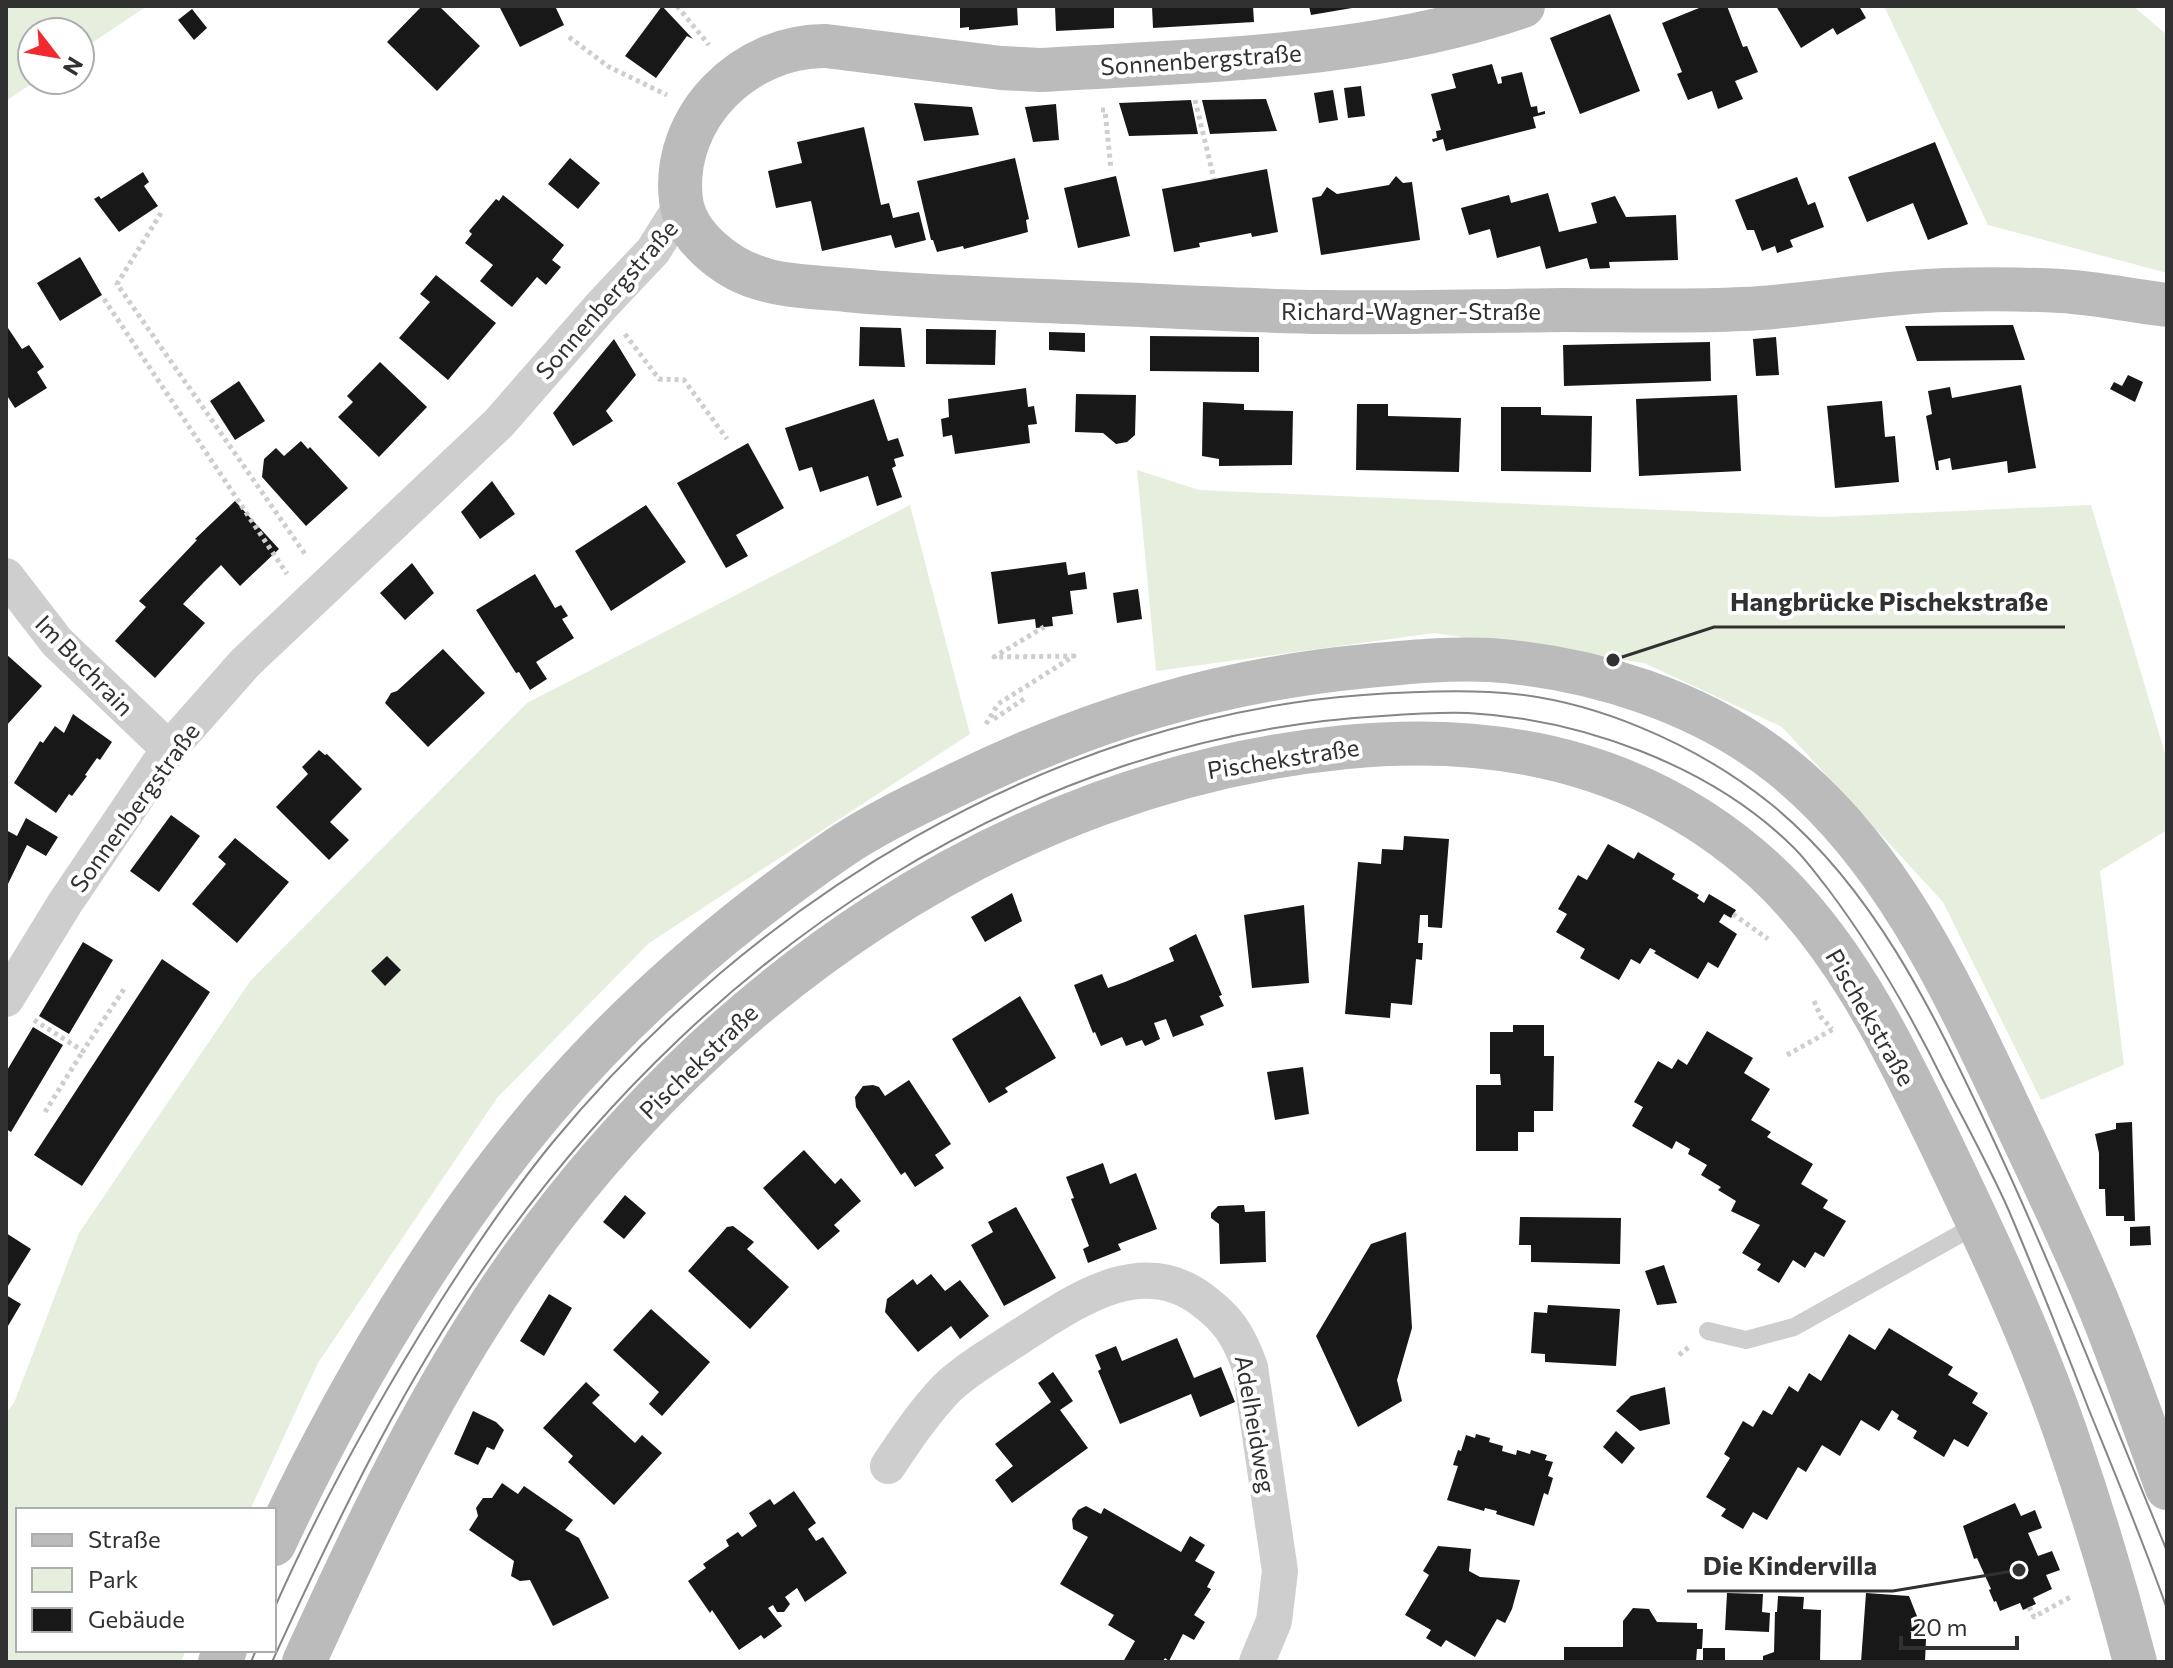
<svg xmlns="http://www.w3.org/2000/svg" width="2173" height="1668" font-family="Commissioner,sans-serif">
<style>
.green{fill:#e6eede}
.building{fill:#181818}
.lines{fill:none;stroke-linecap:round;stroke-linejoin:round}
.path{stroke:#cecece;stroke-width:5;stroke-dasharray:4 4;stroke-linecap:butt}
.lane{stroke:#cecece;stroke-width:18}
.street{stroke:#cecece;stroke-width:36}
.secondary{stroke:#bbb;stroke-width:44}
.tram{stroke:#868686;stroke-width:2}
.labels{text-anchor:middle;dominant-baseline:central;stroke-width:8;stroke-linejoin:round;paint-order:stroke}
.street-label{font-size:24px;fill:#313131;stroke:#fff}
.leader{fill:none;stroke:#313131;stroke-width:3}
.callout-dot{fill:#313131;stroke:#fff;stroke-width:3}
.callout-label{font-size:26px;text-anchor:middle;font-weight:bold;fill:#313131;stroke:#fff;stroke-width:8;stroke-linejoin:round;paint-order:stroke}
</style>
<rect width="100%" height="100%" fill="#fff"/>
<path class="green" d="M6 6H147L80 51V32H32V80H37L6 101Z
M1884 6H2133L2167 35V273L1988 225Z
M1137 470 1199 490 1825 517 2091 505 2167 760V830L2100 871 2124 1065 2041 1100 1943 902 1782 727 1644 663 1434 633 1156 671Z
M910 505 970 734 649 943 497 1098 318 1363 250 1510H18V1650H186L181 1662H6V1413L14 1403 79 1233 251 980 527 703Z"/>
<path class="building" d="M422 6H439L480 46 437 91 387 42Z
M499 6H555L564 25 520 47Z
M662 6 693 39 687 36 656 78 625 56Z
M960 6H1017L1018 25 969 30V27L960 28Z
M1055 6H1114V28L1056 31Z
M1152 6H1253L1254 22 1153 28Z
M1309 6H1352V8L1311 15Z
M1704 6H1727L1743 47 1747 46 1758 72 1735 81 1743 99 1718 109 1712 91 1688 100 1677 74 1682 72 1662 23Z
M1776 6H1859L1866 18 1837 35 1833 28 1801 48Z
M192 9 207 28 194 40 178 20Z
M1610 14 1640 91 1580 114 1550 38Z
M1492 64 1498 84 1502 83 1501 77 1522 72 1531 107 1537 106 1538 113 1545 111V114L1533 117 1536 128 1446 151 1443 139 1433 142 1432 139 1437 138 1436 131 1441 130 1431 94 1456 88 1452 74Z
M1361 86 1365 116 1348 118 1344 88Z
M1333 90 1338 120 1319 123 1314 93Z
M1266 99 1277 131 1210 134 1202 100Z
M1191 100 1198 134 1129 136 1119 103Z
M914 103 972 107 979 135 924 141Z
M1056 104 1059 140 1033 142 1025 107Z
M864 127 881 205 889 203 893 218 919 212 926 240 895 248 891 235 822 251 811 201 776 208 768 171 802 163 797 142Z
M1935 142 1968 224 1928 240 1913 203 1867 222 1848 177Z
M570 158 600 183 578 209 548 184Z
M1015 158 1029 219 1026 220 1028 232 964 249 963 246 937 252 933 240H931L917 181Z
M1267 169 1278 232 1252 237 1251 233 1199 243 1200 247 1174 252 1162 189Z
M143 172 149 182 144 186 158 206 119 232 94 199 99 196 101 199Z
M1116 176 1130 236 1078 248 1064 188Z
M1396 176 1403 183 1412 182 1420 240 1321 255 1312 198 1321 196 1327 187 1337 194 1389 185Z
M1797 177 1808 205 1815 202 1824 227 1790 240 1793 247 1777 253 1775 246 1762 251 1754 230H1747L1735 200Z
M1548 193 1559 232 1597 223 1591 203 1615 196 1626 217 1676 215 1678 260 1609 262 1610 268 1590 269 1587 258 1546 269 1540 246 1497 258 1490 229 1469 235 1461 208 1509 195 1511 203Z
M503 195 564 245 552 260 561 267 546 285 537 277 512 307 480 281 493 265 465 243 472 234 469 231 496 199 499 201Z
M80 257 102 295 60 321 37 283Z
M436 275 496 323 448 380 399 338 430 302 420 294Z
M2013 325 2025 360 1917 361 1905 326Z
M860 327 901 328 905 367 859 366Z
M8 328 22 349 29 345 44 367 37 372 47 388 15 408 6 394V330Z
M926 329 996 330 995 365 926 364Z
M1049 332 1085 333V352L1049 350Z
M1150 336 1259 337V372L1150 371Z
M1776 337 1779 375 1756 376 1753 339Z
M614 339 636 375 606 411 613 421 573 446 553 413Z
M1710 342 1711 381 1564 386 1563 345Z
M380 362 427 407 379 457 338 417 353 402 347 396Z
M2128 375 2143 382 2135 402 2110 389 2114 382 2122 386Z
M239 381 265 421 235 440 210 401Z
M2021 385 2036 468 2008 473 2007 461 1952 470 1950 458 1938 461 1939 470H1936L1926 416 1932 414 1928 391 1950 387 1952 398Z
M1026 388 1028 407 1034 406 1037 424 1028 425 1030 443 955 454 952 435 943 437 941 419 949 417 948 399Z
M1076 394 1136 395 1135 435 1127 442 1116 444 1103 433 1075 432Z
M1737 395 1741 471 1639 476 1636 399Z
M874 399 888 441 898 438 904 456 894 459 896 466 892 468 902 497 877 506 868 476 820 492 812 467 799 471 785 428Z
M1882 401 1885 437 1895 436 1899 482 1835 488 1827 406Z
M1203 402 1244 404V410L1293 411 1292 465 1219 466V459L1202 456Z
M1357 404H1388V416L1461 418 1459 472 1356 470Z
M1501 407H1541V415L1592 416 1591 472 1501 471Z
M301 441 308 449 310 447 348 488 306 526 262 477 264 459 276 448 284 456Z
M748 443 784 508 736 535 748 556 726 568 677 483Z
M492 481 515 514 480 539 461 512Z
M235 501 279 549 240 586 221 565 204 582 183 604 205 623 155 678 115 641 146 607 139 601 197 540 195 539Z
M646 505 686 562 611 611 575 551Z
M1066 562 1068 575 1085 572 1087 589 1070 591 1073 614 1052 617 1053 626 1036 628 1035 619 998 624 991 572Z
M412 563 434 593 405 620 380 593Z
M535 574 555 608 561 605 568 616 562 619 574 638 536 662 547 679 530 690 519 672 516 673 476 610Z
M1138 589 1142 619 1117 623 1113 593Z
M443 649 485 693 428 747 385 703 391 693 397 691Z
M6 654 42 686 6 726Z
M73 714 112 742 100 760 97 758 85 775 87 776 72 796 69 794 56 813 14 783 40 741 43 743 55 726 64 733Z
M319 750 325 755 327 754 362 789 330 822 349 840 329 860 276 807 308 774 302 767Z
M171 815 200 836 159 892 130 871Z
M26 818 58 837 46 856 27 845 6 888V830L17 836Z
M1404 836 1449 839 1442 928 1428 927V915H1420L1418 943H1423L1422 960 1416 959 1412 1005 1391 1003 1390 1018 1345 1014 1358 862 1381 864 1382 849 1403 850Z
M235 838 289 882 237 943 192 904 226 864 218 857Z
M1608 844 1634 859 1638 852 1675 874 1672 879 1699 895 1697 898 1704 903 1709 894 1736 910 1731 918 1724 914 1719 922 1737 934 1718 968 1708 962 1698 979 1654 953 1656 951 1650 948 1640 964 1631 959 1619 980 1580 958 1585 949 1556 932 1567 914 1558 909 1578 875 1587 880Z
M1012 893 1022 921 985 942 971 917Z
M1304 905 1309 983 1252 988 1244 915Z
M1196 934 1222 995 1219 996 1224 1006 1200 1016 1204 1025 1173 1037 1166 1019 1154 1023 1160 1039 1152 1043 1145 1046 1142 1040 1126 1046 1122 1037 1101 1046 1095 1032 1093 1033 1074 985 1102 974 1108 988 1125 982 1174 961 1169 948Z
M83 942 113 960 69 1034 39 1016Z
M387 956 401 970 385 986 371 971Z
M162 959 210 992 82 1186 34 1155Z
M1020 996 1056 1058 1005 1088 1008 1092 989 1103 952 1039Z
M1513 1025H1544V1056H1554L1553 1111H1534V1132H1518V1151H1476V1085H1501L1500 1074H1490V1032H1513Z
M33 1027 63 1045 11 1132 6 1129V1072Z
M1707 1031 1753 1058 1744 1073 1770 1089 1751 1120 1771 1132 1767 1137 1813 1164 1801 1184 1828 1200 1823 1208 1846 1221 1824 1257 1815 1252 1805 1268 1793 1260 1779 1283 1757 1270 1761 1264 1742 1253 1760 1225 1731 1211 1736 1201 1718 1190 1721 1187 1701 1175 1707 1165 1688 1154 1690 1149 1676 1141 1672 1149 1632 1126 1643 1107 1634 1102 1658 1061 1672 1069 1678 1059 1687 1065Z
M1303 1067 1309 1114 1275 1120 1267 1072Z
M909 1080 951 1144 935 1155 944 1168 915 1187 905 1172 901 1175 856 1107 855 1097 863 1086 873 1085 879 1087 885 1096Z
M2132 1122 2135 1221H2124V1216H2106L2105 1189H2099V1153L2095 1134 2116 1129V1123Z
M804 1150 835 1184 841 1178 861 1201 834 1225 840 1231 818 1250 763 1188Z
M1103 1163 1110 1184 1136 1173 1157 1229 1118 1244 1121 1250 1088 1263 1083 1249 1089 1246 1071 1199 1074 1198 1066 1177Z
M625 1195 646 1213 624 1239 603 1222Z
M1244 1205 1245 1212 1265 1211 1266 1262 1220 1264 1219 1224 1211 1218V1213L1218 1206Z
M1016 1207 1056 1278 1004 1306 971 1245 993 1232 988 1222Z
M1520 1217 1621 1218 1620 1264 1531 1262V1245H1519Z
M733 1226 754 1242 747 1249 789 1287 750 1329 688 1271 727 1227Z
M2150 1226 2151 1245 2130 1246V1227Z
M1406 1232 1412 1328 1397 1380 1402 1401 1358 1427 1316 1336 1371 1244Z
M6 1233 31 1249 6 1289Z
M1664 1265 1677 1303 1657 1305 1645 1271Z
M931 1274 945 1291 960 1280 989 1316 960 1339 951 1326 918 1352 885 1312 887 1299 913 1279 917 1285Z
M549 1294 572 1308 544 1356 520 1341Z
M6 1295 21 1304 8 1326 6 1324Z
M1548 1305 1620 1309 1616 1366 1545 1362V1354L1531 1353 1534 1312 1547 1313Z
M651 1309 710 1362 662 1416 649 1404 659 1392 613 1350Z
M1889 1328 1953 1367 1948 1375 1978 1393 1972 1403 1988 1413 1968 1447 1954 1439 1944 1457 1913 1438 1917 1431 1897 1419 1899 1415 1892 1410 1879 1431 1861 1420 1840 1456 1822 1445 1806 1472 1798 1467 1767 1520 1753 1512 1743 1529 1721 1516 1726 1509 1706 1497 1730 1458 1724 1454 1743 1421 1753 1427 1763 1410 1772 1415 1789 1386 1798 1392 1809 1373 1821 1381 1849 1334 1875 1350Z
M1177 1338 1194 1378 1221 1367 1235 1402 1200 1417 1191 1394 1120 1424 1098 1371 1101 1369 1095 1355 1116 1346 1122 1361Z
M1053 1372 1073 1401 1060 1410 1088 1448 1012 1503 995 1480 1013 1466 995 1444 1051 1402 1038 1383Z
M586 1382 600 1395 592 1403 635 1443 642 1435 662 1453 614 1505 568 1462 573 1456 543 1428Z
M1665 1387 1670 1424 1640 1431 1616 1411 1631 1396Z
M473 1411 496 1422 504 1430 494 1450 487 1447 478 1465 454 1454Z
M1616 1431 1635 1448 1622 1464 1603 1447Z
M1476 1434 1490 1438 1489 1442 1503 1446 1502 1451 1516 1455 1517 1450 1530 1454 1531 1450 1547 1455 1545 1460 1553 1462 1548 1476 1553 1478 1548 1495 1544 1493 1534 1526 1496 1514 1497 1511 1485 1508 1484 1511 1447 1500 1458 1466 1453 1465 1458 1450 1461 1451 1466 1435 1475 1438Z
M502 1483 518 1494 524 1486 573 1520 565 1530 579 1538 609 1598 553 1626 530 1580 520 1581 511 1576 514 1561 469 1530 478 1516 476 1508 483 1498H492Z
M794 1491 816 1523 808 1529 816 1541 823 1537 847 1573 805 1602 797 1588 785 1597 790 1604 784 1612H777L773 1605 768 1608 782 1626 764 1639 761 1635 739 1650 712 1610 710 1613 688 1581 706 1568 703 1564 729 1546 726 1540 738 1532 742 1537 757 1526 749 1513 770 1499 774 1505Z
M2015 1503 2021 1516 2035 1510 2042 1528 2028 1533 2038 1556 2052 1551 2060 1570 2046 1575 2052 1589 2033 1598 2036 1604 2023 1610 2020 1603 2000 1611 1996 1601 1994 1602 1989 1590 1991 1589 1977 1558 1974 1559 1963 1526Z
M1086 1506 1101 1514 1104 1508 1181 1552 1190 1536 1205 1545 1195 1561 1215 1572 1207 1587 1211 1589 1194 1615 1205 1622 1194 1640 1183 1634 1169 1661 1165 1658 1162 1662H1123L1135 1641 1108 1625 1114 1615 1060 1584 1088 1537 1073 1529 1072 1519 1078 1510Z
M1438 1546 1471 1549 1469 1571 1480 1577 1520 1580 1512 1609 1505 1623 1497 1619 1475 1657 1446 1640 1441 1647 1426 1638 1431 1630 1405 1615 1429 1575 1423 1571Z
M1727 1593 1763 1594 1762 1612 1770 1613 1769 1632 1725 1630Z
M1866 1593 1909 1596 1926 1639 1925 1662H1861Z
M1778 1596 1804 1597 1803 1609 1821 1610 1820 1662H1763V1656L1774 1652 1775 1612H1777Z
M1633 1608 1649 1609 1657 1622 1697 1623V1629H1703L1702 1649H1697L1696 1662H1564V1647H1623V1621Z
M1703 1648H1725V1662H1703Z"/>
<g class="lines">
<path class="path" d="M677 6 709 45
M569 37 609 67 667 95
M1195 100 1214 179
M1101 110H1105L1111 170
M161 213 117 284 305 554
M104 299 287 574
M625 334 659 379 684 380 727 439
M994 719 1027 697
M986 724 998 704 1074 656 994 657 1044 627
M1733 914 1768 939
M1814 1001 1821 1017 1832 1029
M34 1020 83 1051 126 986
M1787 1055 1835 1028
M45 1112 83 1051
M1679 1355 1689 1347
M2029 1607 2034 1617 2072 1596"/>
<path class="lane" d="M1708 1331 1746 1340 1794 1327 1978 1224"/>
<path class="street" d="M6 576 57 642 169 749
M6 999 65 903 169 749 245 663 499 423 602 305 653 251 673 219 682 212
M888 1466C906 1439 924 1412 947 1388 969 1367 997 1352 1022 1335 1076 1301 1140 1254 1201 1299 1228 1319 1238 1334 1250 1367L1280 1571 1274 1621 1257 1662"/>
<path class="secondary" d="M1523 6C1368 59 1203 60 1041 70L1001 68 826 46C745 45 671 117 681 200 685 236 726 268 759 278 786 287 818 287 847 290 920 297 994 299 1068 302 1154 305 1240 311 1325 312 1405 313 1485 311 1565 310 1624 310 1684 312 1743 309 1811 306 1878 292 1946 290 1984 289 2023 289 2061 291 2097 293 2132 301 2167 305
M274 1544C354 1372 465 1188 597 1051 668 977 753 907 839 848 876 823 919 803 960 783 1092 719 1219 680 1367 666 1407 662 1449 658 1490 660 1592 667 1703 702 1783 767 1891 854 1951 985 2009 1108 2040 1174 2072 1240 2100 1308 2124 1367 2145 1428 2167 1488
M220 1662 225 1650
M304 1662C366 1526 430 1390 516 1267 709 992 1006 780 1346 747 1500 732 1645 762 1763 869 1843 942 1891 1042 1938 1138 1984 1234 2031 1333 2066 1434 2092 1509 2115 1585 2135 1662"/>
<path class="tram" d="M274 1609C321 1503 378 1401 440 1302 475 1247 511 1193 553 1142 751 902 1049 718 1363 695 1405 692 1448 690 1489 692 1588 696 1695 743 1771 804 1873 887 1932 1010 1987 1126 2053 1266 2108 1409 2167 1551
M251 1662 256 1650
M272 1662C339 1516 410 1368 505 1238 711 954 1025 736 1382 716 1410 714 1439 712 1468 713 1581 719 1709 765 1791 845 1805 858 1816 874 1828 889 1874 950 1911 1015 1945 1084 1967 1126 1990 1168 2009 1211 2037 1277 2063 1343 2089 1410 2116 1476 2143 1541 2167 1609"/>
</g>
<g class="labels">
<g class="street-label">
<text transform="translate(1201 59) rotate(-4)">Sonnenbergstraße</text>
<text transform="translate(606 299) rotate(-49)">Sonnenbergstraße</text>
<text x="1411" y="310">Richard-Wagner-Straße</text>
<text transform="translate(85 665) rotate(46)">Im Buchrain</text>
<text transform="translate(1283 758) rotate(-9)">Pischekstraße</text>
<text transform="translate(134 807) rotate(-54)">Sonnenbergstraße</text>
<text transform="translate(1871 1017) rotate(60)">Pischekstraße</text>
<text transform="translate(698 1061) rotate(-44)">Pischekstraße</text>
<text transform="translate(1256 1424) rotate(80)">Adelheidweg</text>
</g>
</g>
<path class="leader" d="M1613 660L1714 627H2065M2019 1570L1893 1591H1687"/>
<g class="callout-dot">
<circle cx="1613" cy="660" r="8"/>
<circle cx="2019" cy="1570" r="8"/>
</g>
<g class="callout-label">
<text x="1889" y="611">Hangbrücke Pischekstraße</text>
<text x="1790" y="1575">Die Kindervilla</text>
</g>
<rect width="2173" height="1668" fill="none" stroke="#313131" stroke-width="16"/>
<rect x="16" y="1508" width="260" height="144" fill="#ffffff" stroke="#adadad" stroke-width="2"/>
<rect x="32" y="1534" width="40" height="12" fill="#bbbbbb" stroke="#adadad" stroke-width="2"/>
<text x="88" y="1548" font-size="24" fill="#313131">Straße</text>
<rect x="32" y="1568" width="40" height="24" fill="#e6eede" stroke="#adadad" stroke-width="2"/>
<text x="88" y="1588" font-size="24" fill="#313131">Park</text>
<rect x="32" y="1608" width="40" height="24" fill="#181818" stroke="#adadad" stroke-width="2"/>
<text x="88" y="1628" font-size="24" fill="#313131">Gebäude</text>
<g transform="translate(56 56) rotate(121)"><circle r="38" fill="#ffffff" stroke="#adadad" stroke-width="2"/>
<path d="M0-6L14 30L0 20L-14 30Z" fill="#f02a2e"/>
<text y="-12" font-size="22" font-weight="bold" text-anchor="middle" fill="#313131">N</text>
</g>
<path d="M1901 1636v12h116v-12" fill="none" stroke="#313131" stroke-width="4"/>
<text x="1913" y="1636" font-size="24" fill="#313131" stroke="#ffffff" stroke-width="6" paint-order="stroke">20 m</text>
</svg>
